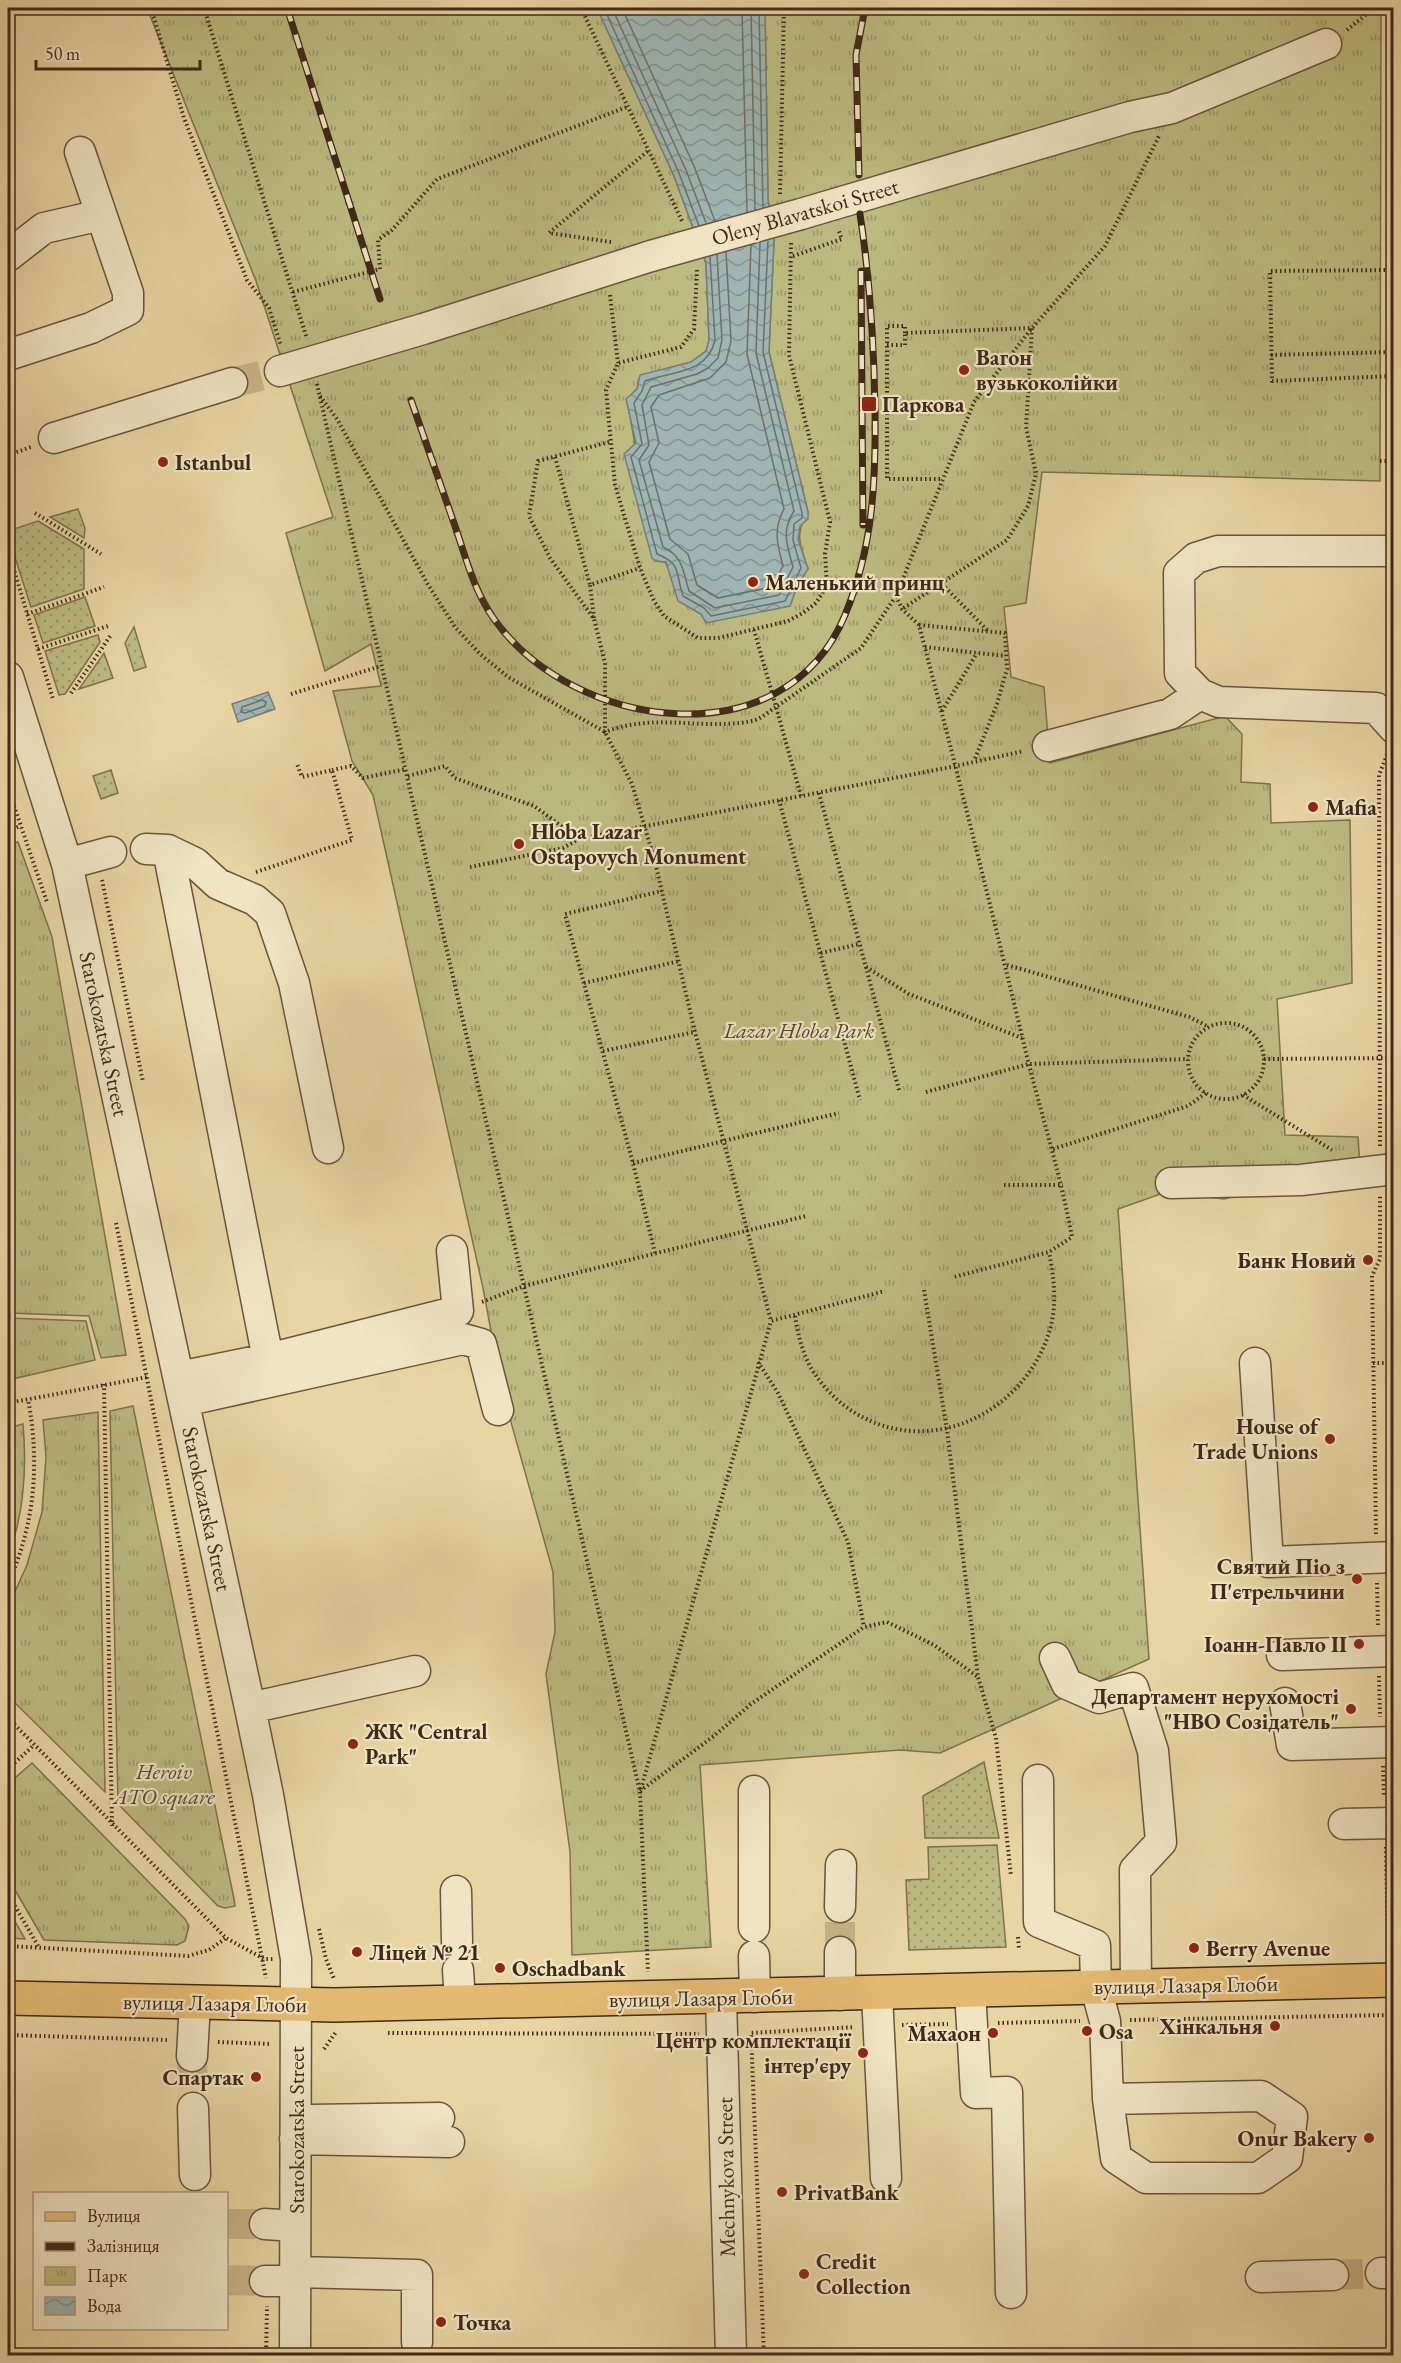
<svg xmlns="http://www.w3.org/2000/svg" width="1401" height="2363" font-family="'EB Garamond',serif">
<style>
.grass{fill:url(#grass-dots);stroke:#7f724c;stroke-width:1.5}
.park{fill:url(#park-tufts);stroke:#7f724c;stroke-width:1.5}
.water{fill:url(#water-waves);stroke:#797d75;stroke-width:1.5}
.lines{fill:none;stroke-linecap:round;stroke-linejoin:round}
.shore{stroke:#706f66;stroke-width:1.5}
.minor-tunnel{stroke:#c7b387;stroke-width:30;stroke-dasharray:30 15;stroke-linecap:butt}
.minor-casing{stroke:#6b543c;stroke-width:33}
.major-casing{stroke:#412919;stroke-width:36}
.path{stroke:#412919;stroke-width:4;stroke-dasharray:1.5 3;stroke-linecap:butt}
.minor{stroke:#f0e4c3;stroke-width:30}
.major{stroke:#e4ba72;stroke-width:33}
.rail-casing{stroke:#412919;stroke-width:7}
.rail{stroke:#f0e4c3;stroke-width:4.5;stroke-dasharray:14;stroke-linecap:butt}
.minor-bridge-casing{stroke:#6b543c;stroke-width:33;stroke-linecap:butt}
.minor-bridge{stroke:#f0e4c3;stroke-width:30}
.poi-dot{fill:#8f2418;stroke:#f0e4c3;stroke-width:2}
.labels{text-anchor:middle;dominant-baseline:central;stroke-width:4.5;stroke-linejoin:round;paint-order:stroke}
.street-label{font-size:22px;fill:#412919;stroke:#f0e4c3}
.poi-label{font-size:22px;font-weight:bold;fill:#412919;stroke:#f0e4c3;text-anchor:start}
.park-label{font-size:22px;font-style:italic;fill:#5a462e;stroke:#f0e4c3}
</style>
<defs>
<pattern id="grass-dots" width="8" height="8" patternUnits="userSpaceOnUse" patternTransform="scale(1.5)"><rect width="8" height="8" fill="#bdbb80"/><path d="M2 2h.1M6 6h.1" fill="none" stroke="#9b9868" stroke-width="1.8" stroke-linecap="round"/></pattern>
<pattern id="park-tufts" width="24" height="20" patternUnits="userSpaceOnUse" patternTransform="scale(1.5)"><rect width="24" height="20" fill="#bdbb80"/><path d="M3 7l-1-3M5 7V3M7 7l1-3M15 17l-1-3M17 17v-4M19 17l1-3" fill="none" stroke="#9b9868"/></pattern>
<pattern id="water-waves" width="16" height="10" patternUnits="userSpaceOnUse" patternTransform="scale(1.5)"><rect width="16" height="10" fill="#9eb5b3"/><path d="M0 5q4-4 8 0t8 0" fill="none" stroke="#829391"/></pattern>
</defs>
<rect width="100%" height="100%" fill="#e8d5a3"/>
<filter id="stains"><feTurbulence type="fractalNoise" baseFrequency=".00333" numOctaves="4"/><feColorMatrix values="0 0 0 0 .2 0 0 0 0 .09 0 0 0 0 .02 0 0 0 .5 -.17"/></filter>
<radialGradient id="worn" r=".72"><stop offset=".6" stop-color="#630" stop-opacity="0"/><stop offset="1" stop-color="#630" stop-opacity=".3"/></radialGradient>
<path class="grass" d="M78 509 85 528 84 538 50 517Z
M38 521 84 549V589L31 607 13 551 14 529Z
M85 597 95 626 43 643 34 615Z
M134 627 146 667 134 671 125 643Z
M98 635 100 642 65 694 59 695 45 651Z
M104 653 113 678 79 689Z
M111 770 118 793 101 799 93 776Z
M984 1762 999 1838H925L923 1796Z
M997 1845 1006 1947 909 1950 906 1880 929 1879 928 1847Z"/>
<path class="park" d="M147 8H597L674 176 706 263 709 340 706 351 691 362 640 376 637 389 627 400 656 561 665 562 686 604 701 614 790 606 797 586 808 569C800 544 794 535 808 512L769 352 774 240 768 200 765 8H1381L1380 481 1042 472 1026 603 1004 607 1011 677 1044 687 1050 763 1225 716 1242 734 1241 782 1270 784 1271 823 1350 820 1352 983 1277 999 1285 1135 1358 1137 1360 1167 1224 1199 1166 1192 1118 1209 1149 1659 940 1753 900 1750 700 1765 711 1947 572 1955 570 1852 546 1674 555 1632 553 1572 502 1390 483 1288 373 795 352 761 333 691 381 686 371 644 325 671 286 533 333 517 256 281Z
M18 842 52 937 126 1355 101 1358 89 1316 8 1313V845Z
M8 1318 86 1321 95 1360 8 1380Z
M133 1406 234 1899 235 1906 225 1908 218 1906 118 1804 110 1411Z
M98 1412 105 1792 8 1696V1607L27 1565 42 1512 46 1457 43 1420Z
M23 1424C27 1469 24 1514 8 1557V1428Z
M32 1763 185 1919 189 1926 185 1941 177 1945 44 1940 8 1878V1784Z
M8 1909 25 1939 8 1938Z"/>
<path class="water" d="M597 8H765L768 200 774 240 769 352 808 512V519L800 526 798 539 808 569 797 586 790 606 706 623 701 614 678 601 666 562 655 561 652 558 624 454 636 443 626 399 637 389 640 375 691 362 706 351 709 340 706 263 674 176Z
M268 692 275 709 238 722 232 704Z"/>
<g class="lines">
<path class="shore" d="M604 8 679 173 699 226
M612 8 686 170 706 223
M622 8 694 166 715 221
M742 8 747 212
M751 8 755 210
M759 8 763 208
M726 252 731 341 726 362 710 378 659 395 651 407 659 443 649 462 670 539 688 554 697 585 718 598 772 587 783 566C777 544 773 529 784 509L747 354 751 245
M717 255 722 340 718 358 708 368 697 374 651 387 642 405 649 445 639 460 663 547C683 556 683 571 689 591L715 608 779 595 793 567C787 545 781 531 794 511L756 353 760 243
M710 257 715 340C708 374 671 371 645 381L642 391 634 403 642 444 631 457 657 554C682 564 675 572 683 596L704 608 711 616 785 601 801 568 793 540 794 524 802 518V513L763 352 768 241
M262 700 266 702 265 706 245 713 241 712 242 707Z"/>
<path class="minor-tunnel" d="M232 383 280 371
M840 1952V1907
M192 2056 193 2108
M226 2224H265
M1333 2275 1381 2273
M226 2280 265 2281"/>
<g class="minor-casing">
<path id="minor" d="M801 214 1130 117 1172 108 1326 44
M8 256 44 228 88 218
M8 355 91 328 128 310V293L80 152
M280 371 423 329 651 256
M54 438 232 383
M1394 551H1218L1196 558 1179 573 1180 673 1200 694 1219 702 1376 708 1394 728
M8 677 67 864 250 1708 268 1795 296 1959 295 2356
M1048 746 1170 714 1200 694
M146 849 168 850 195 863 218 884 255 900 270 913 294 983 328 1148
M168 850 268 1359
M67 864 111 852
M1171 1183 1301 1180 1394 1169
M1255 1363 1268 1562 1394 1557
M179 1377 268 1359 458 1311 452 1251
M184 1401 463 1339 481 1344 498 1410
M1282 1655 1394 1651
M1055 1658 1067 1684 1099 1698 1133 1688 1153 1751 1161 1842 1135 1870 1136 1987
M1285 1703 1292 1745 1394 1742
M250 1708 415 1671
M1038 1780 1039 1922 1095 1945 1096 1988 1105 2021 1108 2099 1116 2158 1146 2178H1258L1287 2158 1292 2117 1261 2096 1108 2099
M1344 1824 1394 1823
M456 1891 457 1942
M840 1907 841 1865
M754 1927V1791
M754 1956 755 1997
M458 1970 460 2001
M970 1991 976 2093 1007 2092 1011 2293
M877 1994 886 2178
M840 1995V1952
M721 1998 731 2356
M192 2056 195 2002
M193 2108 195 2175
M311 2120 439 2118
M295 2139 449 2142
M265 2224 295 2226
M295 2272 417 2275V2342
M1381 2273H1394
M1261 2277 1333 2275
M265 2281H295"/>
</g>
<g class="major-casing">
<path id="major" d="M8 1998 335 2005 1394 1980"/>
</g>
<path class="path" d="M151 8 184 118 247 280 269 308 281 346
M204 8 307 339
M581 8 682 221
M1347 30 1374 8
M780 194 784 8
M611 242 549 233 648 151
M793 256 842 239 838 229
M697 270 694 329 681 347 618 363 606 390 615 485 640 568 654 601 664 616 698 638H718L788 621 803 613 816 603 827 586 825 554 830 522 789 355 791 243
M1394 270 1270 271 1272 381 1394 376
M293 292 380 269 378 240 392 230 437 179 627 107
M610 295 618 363
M905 333V326H887V479H941
M887 345H905V333L1032 328 1026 427 1036 474 1028 506 1007 540 902 609
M1271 355 1394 352
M317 384 640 1792 648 1972
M320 396 337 419 427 583 455 627 480 654 508 677 605 732 632 784 655 862 695 1032 771 1321 885 1291
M609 442 538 461 529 516 550 558 594 619 605 663V732C656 712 702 731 752 721 760 720 769 711 776 707L754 630
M8 455 31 447
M555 457 590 585
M1380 461H1394
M35 513 101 554
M8 550 53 699
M942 584 989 632
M896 596 902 609 919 625C957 770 993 915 1028 1061 1043 1120 1061 1177 1072 1237L1049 1252 954 1277
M27 614 104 587
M594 618 590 585 640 568
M919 625 1005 633 1007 669 997 704 974 761
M925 647 1005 656
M38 649 108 626
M71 693 111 635
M291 694 381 666
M942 711 977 653
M332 770 351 766 363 778 406 769
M408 776 445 766 455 778 534 806 579 839
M819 793 899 1090
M801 796 776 707 861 648 896 596 974 402 1032 328 1105 246 1159 136
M779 800 860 1100
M14 806 47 902
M8 830 21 826
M470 867 563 848 579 839 956 766 1024 751
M256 872 352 840 332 770 302 777 297 764
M102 880 143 1082
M821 953 859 944
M1007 965 1189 1017 1209 1027
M866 967 909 994 1022 1038
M584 983 680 961
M1188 1061a38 38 0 1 1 76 0a38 38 0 1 1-76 0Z
M603 1051 695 1032
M1264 1059 1394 1058
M926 1092 1029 1064 1188 1059
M1243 1095 1332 1150
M1380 1146 1379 775 1389 750
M1053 1149 1188 1106 1206 1093
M633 1163 839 1113
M1004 1185H1063
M116 1223 266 1978
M655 1253 633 1163 565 914 662 891
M924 1290 947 1430 978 1677 996 1738 1011 1876
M482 1302 524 1286 806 1216
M795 1316C798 1334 802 1352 811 1368 858 1445 956 1452 1017 1387 1035 1368 1049 1342 1053 1315 1056 1293 1053 1273 1049 1252
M758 1362 778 1393 848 1542 864 1627
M1373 1363H1394
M104 1384 112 1826
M8 1403 148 1377
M1376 1534 1372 1276 1380 1259V1195
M1377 1583 1378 1627
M8 1584C35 1524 40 1463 28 1399
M1379 1676 1380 1717
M8 1718 226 1938 264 1959H273
M1383 1766 1384 1797
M8 1769 34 1745
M641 1789 771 1321
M640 1791 714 1736 751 1704 864 1627 887 1622 934 1645 978 1677
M1386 1847 1388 1953
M8 1894 38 1946
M319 1929 326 1959 334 1979
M1018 1937 1019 1949
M8 1946 188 1956 209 1950 226 1938
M1389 2006V2015H1394
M1130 2020 1389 2015 1394 2142
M998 2023 1080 2021
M902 2025 948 2024
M388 2033 699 2034
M8 2035 169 2040
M218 2042 271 2044
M324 2049 336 2032
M266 2356 267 2306
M764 2356 751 2033 855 2027"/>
<use href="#minor" class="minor"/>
<use href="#major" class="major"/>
<g class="rail-casing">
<path id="rail" d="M287 8 380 299
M859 175 856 55 865 8
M861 271 863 525
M411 400C426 442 440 484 455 526 466 558 474 591 494 619 573 731 785 761 845 615 873 548 876 481 875 410 874 344 870 280 860 214"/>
</g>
<use href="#rail" class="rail"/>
<g class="minor-bridge-casing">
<path id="minor-bridge" d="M651 256 801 214"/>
</g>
<use href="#minor-bridge" class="minor-bridge"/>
</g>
<g class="poi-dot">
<circle cx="964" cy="370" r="6"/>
<rect x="861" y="396" width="16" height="16" rx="3"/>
<circle cx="163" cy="462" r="6"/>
<circle cx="753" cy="582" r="6"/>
<circle cx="1313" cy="807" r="6"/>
<circle cx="519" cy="844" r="6"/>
<circle cx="1368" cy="1260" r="6"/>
<circle cx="1330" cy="1439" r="6"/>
<circle cx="1357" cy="1579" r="6"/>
<circle cx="1359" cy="1644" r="6"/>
<circle cx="1351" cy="1709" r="6"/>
<circle cx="353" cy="1744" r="6"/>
<circle cx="1194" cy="1948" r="6"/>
<circle cx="357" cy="1952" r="6"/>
<circle cx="500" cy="1968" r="6"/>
<circle cx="1275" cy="2026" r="6"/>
<circle cx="1087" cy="2031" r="6"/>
<circle cx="993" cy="2033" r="6"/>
<circle cx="863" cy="2053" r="6"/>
<circle cx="256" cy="2077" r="6"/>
<circle cx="1369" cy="2138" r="6"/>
<circle cx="782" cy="2192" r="6"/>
<circle cx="804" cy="2274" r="6"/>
<circle cx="441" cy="2322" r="6"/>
</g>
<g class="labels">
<g class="street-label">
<text transform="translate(805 212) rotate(-16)">Oleny Blavatskoi Street</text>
<text transform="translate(104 1034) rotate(78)">Starokozatska Street</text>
<text transform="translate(207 1509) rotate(78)">Starokozatska Street</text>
<text transform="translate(1186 1985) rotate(-1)">вулиця Лазаря Глоби</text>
<text transform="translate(701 1998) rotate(-1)">вулиця Лазаря Глоби</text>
<text transform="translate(215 2003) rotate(1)">вулиця Лазаря Глоби</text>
<text transform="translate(296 2130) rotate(-90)">Starokozatska Street</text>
<text transform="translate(726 2177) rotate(-91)">Mechnykova Street</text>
</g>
<g class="poi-label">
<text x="976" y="357">Вагон<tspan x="976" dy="25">вузькоколійки</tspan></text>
<text x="882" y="404">Паркова</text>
<text x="175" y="462">Istanbul</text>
<text x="765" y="582">Маленький принц</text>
<text x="1325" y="807">Mafia</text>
<text x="531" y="831">Hloba Lazar<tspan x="531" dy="25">Ostapovych Monument</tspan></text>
<text x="1356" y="1260" text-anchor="end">Банк Новий</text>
<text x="1318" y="1426" text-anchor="end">House of<tspan x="1318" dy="25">Trade Unions</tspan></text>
<text x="1345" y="1566" text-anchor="end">Святий Піо з<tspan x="1345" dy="25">П'єтрельчини</tspan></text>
<text x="1347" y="1644" text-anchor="end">Іоанн-Павло II</text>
<text x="1339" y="1696" text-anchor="end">Департамент нерухомості<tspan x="1339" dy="25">"НВО Созідатель"</tspan></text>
<text x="365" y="1731">ЖК "Central<tspan x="365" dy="25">Park"</tspan></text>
<text x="1206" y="1948">Berry Avenue</text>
<text x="369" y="1952">Ліцей № 21</text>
<text x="512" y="1968">Oschadbank</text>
<text x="1263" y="2026" text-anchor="end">Хінкальня</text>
<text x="1099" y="2031">Osa</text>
<text x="981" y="2033" text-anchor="end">Махаон</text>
<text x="851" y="2040" text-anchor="end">Центр комплектації<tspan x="851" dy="25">інтер'єру</tspan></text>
<text x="244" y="2077" text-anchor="end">Спартак</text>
<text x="1357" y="2138" text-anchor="end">Onur Bakery</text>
<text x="794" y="2192">PrivatBank</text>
<text x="816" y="2261">Credit<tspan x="816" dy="25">Collection</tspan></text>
<text x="453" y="2322">Точка</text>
</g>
<g class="park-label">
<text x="799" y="1030">Lazar Hloba Park</text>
<text x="164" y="1771">Heroiv<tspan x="164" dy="25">ATO square</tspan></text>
</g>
</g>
<rect width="1401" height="2363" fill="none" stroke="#e8d5a3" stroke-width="30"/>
<rect x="9" y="9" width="1383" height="2345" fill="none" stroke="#412919" stroke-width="3"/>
<rect x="15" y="15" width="1371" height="2333" fill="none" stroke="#412919" stroke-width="1.5"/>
<rect x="33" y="2192" width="195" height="138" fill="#f0e4c3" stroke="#aa997f" stroke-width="1.5"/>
<rect x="45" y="2212" width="30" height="9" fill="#e4ba72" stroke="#aa997f" stroke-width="1.5"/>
<text x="87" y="2222" font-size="18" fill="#412919">Вулиця</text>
<rect x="45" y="2242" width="30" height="9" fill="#412919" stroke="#aa997f" stroke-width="1.5"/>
<text x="87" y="2252" font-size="18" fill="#412919">Залізниця</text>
<rect x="45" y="2267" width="30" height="18" fill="url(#park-tufts)" stroke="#aa997f" stroke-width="1.5"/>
<text x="87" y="2282" font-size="18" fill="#412919">Парк</text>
<rect x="45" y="2297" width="30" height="18" fill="url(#water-waves)" stroke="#aa997f" stroke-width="1.5"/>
<text x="87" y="2312" font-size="18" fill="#412919">Вода</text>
<path d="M36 60v9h164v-9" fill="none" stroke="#412919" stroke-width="3"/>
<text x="45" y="60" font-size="18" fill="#412919" stroke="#f0e4c3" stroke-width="4.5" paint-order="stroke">50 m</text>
<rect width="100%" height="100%" filter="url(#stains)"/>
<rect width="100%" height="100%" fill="url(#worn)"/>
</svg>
